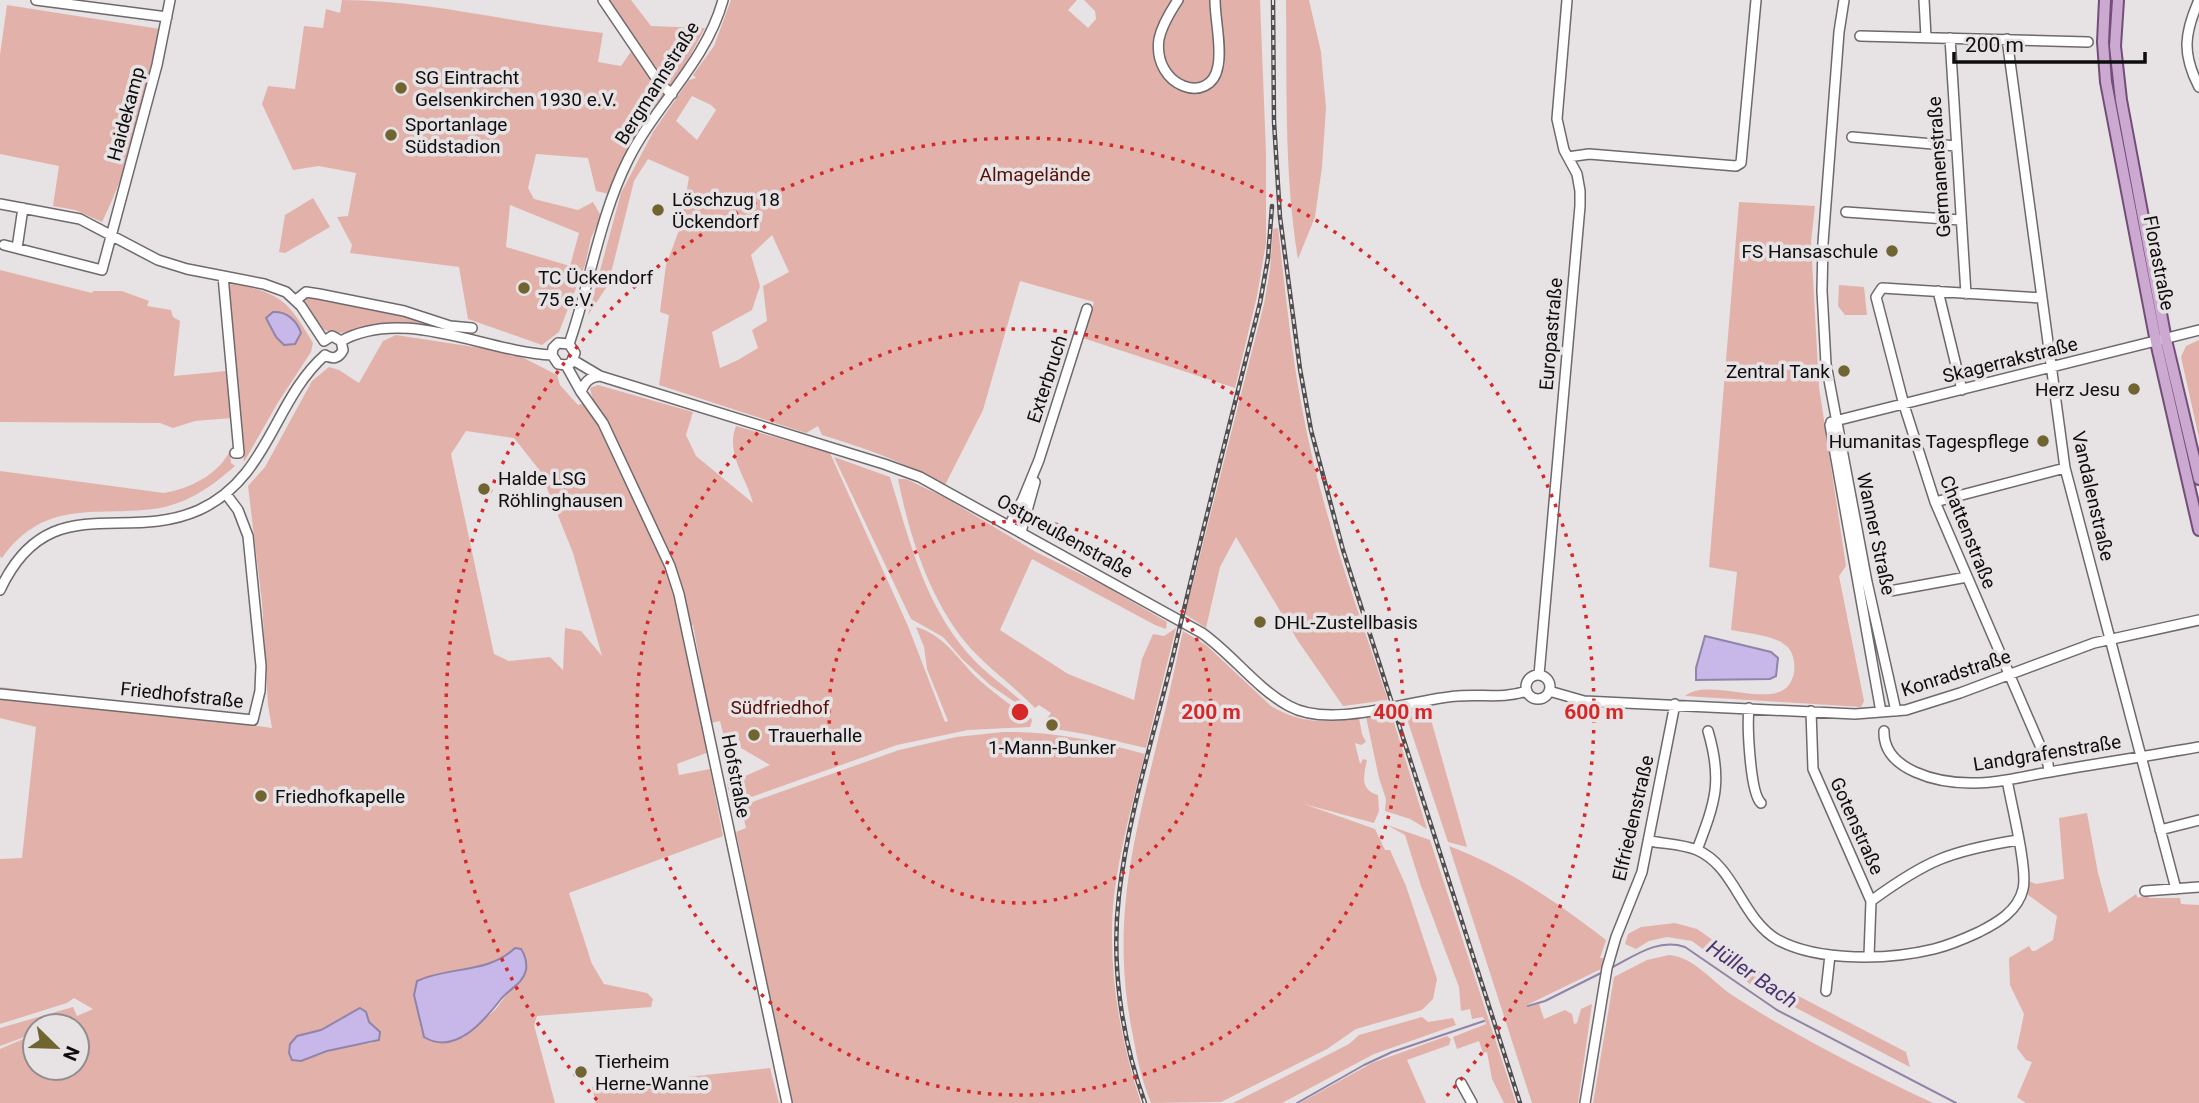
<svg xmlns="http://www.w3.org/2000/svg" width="2199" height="1103" font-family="Roboto,sans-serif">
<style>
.green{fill:#e2b2aa;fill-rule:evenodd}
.water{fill:#c8b7e9;stroke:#9084a8;stroke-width:2}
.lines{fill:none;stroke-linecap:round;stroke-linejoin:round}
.stream{stroke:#9084a8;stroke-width:2}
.minor-casing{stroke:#6e696c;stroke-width:12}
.major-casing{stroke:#734e78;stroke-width:14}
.minor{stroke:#fff;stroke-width:9}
.major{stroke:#cba9d0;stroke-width:10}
.rail-casing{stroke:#514e50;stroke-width:4.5}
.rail{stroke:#e7e2e4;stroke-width:2;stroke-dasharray:5;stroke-linecap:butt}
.ring{fill:none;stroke:#d62828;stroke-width:3.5;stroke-dasharray:3.5 7}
.poi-dot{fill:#706431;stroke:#e7e2e4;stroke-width:2.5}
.labels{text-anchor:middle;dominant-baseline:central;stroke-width:7;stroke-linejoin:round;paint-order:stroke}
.poi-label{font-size:19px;fill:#0f0e0f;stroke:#e7e2e4;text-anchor:start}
.street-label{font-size:19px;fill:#0f0e0f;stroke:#e7e2e4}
.park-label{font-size:19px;fill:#551009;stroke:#e7e2e4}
.water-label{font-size:21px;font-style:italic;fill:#4b3370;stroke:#e7e2e4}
.centre{fill:#d62828;stroke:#e7e2e4;stroke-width:3.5}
.ring-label{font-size:21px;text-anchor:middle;font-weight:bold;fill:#d62828;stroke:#e7e2e4;stroke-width:7;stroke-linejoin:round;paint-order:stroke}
</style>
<rect width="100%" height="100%" fill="#e7e2e4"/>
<path class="green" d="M342 0C429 0 516 24 603 33L598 62 621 66 637 43 608 0H631L651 26 705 28 684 67 645 119 609 194 596 191 588 158 536 154 528 188 534 199 578 210 593 202 601 216 591 238 585 265 559 332 542 345 468 319 459 267 350 253 352 245 337 217 348 216 356 173 319 166 293 170 262 104 268 86 295 89 304 26 323 28 326 9 340 13ZM510 205 579 233 570 266 506 247Z
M731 0H1077L1068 10 1088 28 1096 19 1095 11 1084 0H1260L1266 153V243L1257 296 1235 388 1083 338 1094 302 1020 281 983 410 944 487C904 461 867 449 822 435L818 426 806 433 659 385 669 315 660 312 666 265 681 225 689 177 648 159 634 181 608 285 588 315 621 193 653 132 689 80 696 78 693 75 714 46ZM692 96 711 105 716 110 697 140 676 121ZM772 235 789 272 763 286 767 321 752 330 758 348 738 360 720 368 712 332 752 310 760 286 751 255Z
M1286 0H1309L1321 52 1326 108 1322 167 1315 217 1298 259C1284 174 1287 86 1286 0Z
M7 5 160 29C146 94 132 162 102 222L75 210 53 206 59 166 0 154V55Z
M313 198 330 227 285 253 279 252 285 215Z
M1739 202 1815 206 1811 242 1819 387 1846 566 1839 576 1864 701 1861 707 1685 696C1709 675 1780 714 1792 679 1795 673 1795 664 1793 657 1791 648 1783 642 1774 639 1761 634 1745 633 1731 630L1737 572 1709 567Z
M1278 228C1285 288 1291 349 1302 408 1320 508 1356 604 1388 700L1343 706 1298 641 1236 537 1220 567 1206 628 1185 614 1264 304 1270 270 1273 229Z
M0 270 92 293 93 291H122L149 301 147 306 171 310 173 317 180 321 174 376 227 371 232 418 195 421 173 428 160 423 0 422Z
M234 283C283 295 288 301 313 343L311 352 277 404 244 462 228 286Z
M1839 285 1864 287 1867 315H1845L1838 306Z
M308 296 397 313 456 331C432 332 406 321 380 324 364 325 343 338 327 331 316 327 309 310 305 300Z
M396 335 514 353 557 375 560 385 578 405 593 401 590 388 598 385 693 412 686 435 696 456 753 503C747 479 725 453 736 426L830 453 908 626 945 722 948 721 927 669 924 647 916 627C942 634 956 656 974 675 985 686 1017 711 1031 718L1032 721 1030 727 968 730 897 745 732 804 727 784 770 765 741 748 737 733 724 737 720 721 711 723 693 625 682 628 689 670 709 752 677 764 679 775 710 769 723 836 569 893 592 964 604 984 647 993 653 999 651 1007 537 1016 534 1025 555 1103H0V1049L35 1034V1068H77V1026H35V1033L0 1046V1028L73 1007 77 1016 93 1009 74 998 67 1003 0 1024V859L22 858 36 727 0 718V687L138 705 139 710 272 728 268 705 262 602 248 486 265 467 312 381 329 367 339 370 359 383 383 341ZM466 431 514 438 540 471 573 553 602 656 581 631 565 628 563 670 550 657 509 661 494 654 451 454ZM519 948 525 956 507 994 495 1010 463 1038 421 1030 417 1006 457 971 498 961ZM360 1008 366 1012 369 1022 380 1032 372 1043 342 1047 316 1056 297 1036 321 1030Z
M2199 340V438L2181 357 2186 346Z
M230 450 231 463 235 466C212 486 190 502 160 508 99 518 46 496 2 558L0 557V471L164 493C189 489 220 474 230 450Z
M834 457 890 477C910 542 925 608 974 660 991 678 1012 691 1030 709L1019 705 990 685 962 659 943 637 911 619Z
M898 479H906L944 497 1036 552 1105 586 1167 622 1166 629 1155 625 1032 559 1000 630 1068 674 1134 700 1142 659 1153 634 1164 636 1176 628 1146 748 1085 734 1055 729V722L1048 723 1046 720 1051 713 1039 705 1035 708C1016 688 992 671 972 650 931 604 910 539 898 479Z
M1183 631 1206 645 1271 706C1304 725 1323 722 1359 718L1362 734 1366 742 1361 745 1355 743 1360 764 1363 759 1367 760C1364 775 1359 790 1378 795L1379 811 1374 823 1304 804 1375 829 1385 850H1390L1406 886 1437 979 1433 999 1422 1010 1356 1029 1327 1049 1221 1102 1151 1103C1142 1081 1137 1059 1133 1036 1110 925 1133 842 1159 735 1168 701 1175 666 1183 631Z
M1428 709 1467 847 1448 842 1404 710Z
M1391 713 1427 829 1410 819 1385 811 1386 799 1379 778 1366 717Z
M1003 732C1052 731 1098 741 1145 754 1133 800 1120 848 1114 896 1107 967 1119 1036 1141 1103H792L736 832 746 828 741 806 899 750 956 737Z
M2087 813 2098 873 2109 913 2136 894 2138 898 2148 894 2149 898H2180L2181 904 2199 905V1103H2026L2017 1097 2032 1062 2026 1060 2017 1048 2024 1014 2010 985 2009 958 2029 946 2032 951H2035L2053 940 2057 916 2027 894 2029 881 2036 884 2064 879 2059 818Z
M1387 825 1430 840 1516 1103H1504L1492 1079 1487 1052 1483 1053 1479 1041 1457 1049 1453 1037 1486 1024 1483 1017 1472 1019 1470 1009 1461 1011 1459 987 1421 886 1405 835Z
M1449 846C1507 868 1557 902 1606 940L1600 958H1604L1601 969 1527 1005 1529 1007 1539 1004 1544 1019 1565 1010 1572 1014 1574 1024 1577 1023 1581 1009 1592 1004 1578 1103H1532Z
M1675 923 1697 929 1781 987 1906 1052 1910 1067 1750 984 1692 941 1667 937 1649 941 1636 949 1625 944 1628 934 1641 927Z
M1669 955C1695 957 1714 984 1735 997 1799 1038 1865 1071 1933 1103H1593L1614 977 1647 960Z
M1422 1017 1428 1022 1453 1018 1456 1025 1374 1054 1282 1103H1233L1349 1044 1359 1035Z
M1447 1036 1451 1039 1449 1045 1407 1060 1426 1103H1300L1372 1063Z
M770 1068 779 1103H596L592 1087Z"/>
<path class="water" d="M273 312C287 311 297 321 301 333L295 344 284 345 276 337 266 318Z
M1705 636 1771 652 1778 658 1776 676 1770 679 1696 680V668Z
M515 948 521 949C525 955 527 963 526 970 523 984 509 989 501 999 484 1021 455 1056 424 1037L414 995 417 981C449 966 488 974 515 948Z
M360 1008 366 1012 369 1022 380 1032 379 1040 327 1051 301 1061 292 1060 289 1053 290 1044 297 1036 321 1030Z"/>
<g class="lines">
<path class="stream" d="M1611 968C1635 956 1657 938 1685 947L1777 1010 1956 1103
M1528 1006 1545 1001 1603 972
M1297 1103 1364 1065 1392 1052 1484 1021"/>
<g class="minor-casing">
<path id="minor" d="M36 0 167 17
M603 0 660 84 672 94
M1178 0C1170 12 1162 25 1159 39 1152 87 1211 107 1218 66 1222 47 1215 20 1215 0
M1844 0 1839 32 1823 243 1822 291 1826 364 1867 582 1896 711
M1924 0 1926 37
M2199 0C2184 34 2182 54 2199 87
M1860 36 2088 42
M1950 38 1966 294
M2007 39 2065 468 2176 889
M1852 137 1956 146
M1568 157 1589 154 1736 166 1741 163 1756 0
M0 204 80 219 158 260 187 269 264 284 286 292 301 306 324 341
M1846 212 1960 220
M4 245 102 270 157 65 170 0
M17 248 23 208
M223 276 239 453H235
M1938 291 1962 390
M2042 298 1882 288 1876 297 1904 405 1935 502 2048 764 2049 772
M296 300 306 292 319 294 404 311 450 326 472 328
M324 341 332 336 341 341
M341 341C405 306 485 352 552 355
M569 344C590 284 599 218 628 160 656 104 706 62 723 0
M325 355C333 360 339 358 343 350L341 341
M552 355 558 364 566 365 571 363 575 353 569 344
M552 355 553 348 558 343 569 344
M573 360 600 376 884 464 920 477 1202 633C1233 655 1256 688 1289 706 1332 730 1411 699 1458 696 1483 694 1503 699 1527 691
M566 365 581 392 603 423 670 566 679 594 787 1103
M581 392C585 382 589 377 600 376
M1831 422 2199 330
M1830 425 1881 712
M1935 502 2065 468
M1009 526 1023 499 1039 460 1087 309
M1021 532 1035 482
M0 590C48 487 123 544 199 510 269 478 273 401 325 355
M1890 591 1967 577
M1539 675 1580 206V191L1577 174 1564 150 1557 119 1567 0
M1526 687a12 12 0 1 1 24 0a12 12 0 1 1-24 0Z
M1549 691 1584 701 1855 714 1906 710 1960 693 2094 643 2199 620
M0 694 253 720 260 691 261 666 248 536 238 510 226 494
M1749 708C1747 725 1750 793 1761 803
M1811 711 1813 769 1871 901 1869 956
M1884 731C1883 771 1939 783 1971 783 1997 784 2024 776 2050 772 2100 763 2149 756 2199 747
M2160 830 2199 820
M1650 841C1665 844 1682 844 1697 850 1735 866 1742 920 1778 940 1819 962 1889 960 1934 949 1950 945 1964 939 1979 932 1997 923 2018 911 2023 889 2028 870 2011 803 2007 780
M1697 850C1715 802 1723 782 1708 731
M2145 891 2199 887
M1871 901C1927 860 1950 851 2018 840
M1826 991 1830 955
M1461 1083 1472 1103
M1585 1103 1607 968 1616 937 1642 872 1675 704"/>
</g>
<g class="major-casing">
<path id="major" d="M2105 0 2103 42 2106 82 2156 342 2199 530
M2118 0 2115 46 2121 100 2166 340 2199 479"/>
</g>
<use href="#minor" class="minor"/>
<use href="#major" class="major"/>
<g class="rail-casing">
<path id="rail" d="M1273 0 1274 122 1280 217 1300 369 1311 430 1343 550 1520 1103
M1145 1103C1121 1037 1111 964 1119 895 1128 815 1155 731 1174 652 1201 535 1231 419 1260 303L1268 258 1272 206"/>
</g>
<use href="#rail" class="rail"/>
</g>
<g class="ring">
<circle cx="1020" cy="712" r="191"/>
<circle cx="1020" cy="712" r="383"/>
<path d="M597 1100A574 574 0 1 1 1443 1100"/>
</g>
<g class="poi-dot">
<circle cx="401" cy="88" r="7"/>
<circle cx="391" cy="135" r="7"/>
<circle cx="658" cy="210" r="7"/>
<circle cx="1892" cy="251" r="7"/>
<circle cx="524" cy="288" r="7"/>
<circle cx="1844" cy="371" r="7"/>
<circle cx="2134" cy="389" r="7"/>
<circle cx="2043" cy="441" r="7"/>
<circle cx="484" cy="489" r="7"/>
<circle cx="1260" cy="622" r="7"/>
<circle cx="1052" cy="725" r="7"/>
<circle cx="754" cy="735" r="7"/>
<circle cx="261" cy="796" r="7"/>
<circle cx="581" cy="1072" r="7"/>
</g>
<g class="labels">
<g class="poi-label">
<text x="415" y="77">SG Eintracht<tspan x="415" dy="22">Gelsenkirchen 1930 e.V.</tspan></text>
<text x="405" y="124">Sportanlage<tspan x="405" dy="22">Südstadion</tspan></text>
<text x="672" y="199">Löschzug 18<tspan x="672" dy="22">Ückendorf</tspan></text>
<text x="1878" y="251" text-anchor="end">FS Hansaschule</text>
<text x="538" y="277">TC Ückendorf<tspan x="538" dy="22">75 e.V.</tspan></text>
<text x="1830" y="371" text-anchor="end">Zentral Tank</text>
<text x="2120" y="389" text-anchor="end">Herz Jesu</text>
<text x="2029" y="441" text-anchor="end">Humanitas Tagespflege</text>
<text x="498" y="478">Halde LSG<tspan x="498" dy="22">Röhlinghausen</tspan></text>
<text x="1274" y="622">DHL-Zustellbasis</text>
<text x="768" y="735">Trauerhalle</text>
<text x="1052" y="747" text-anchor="middle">1-Mann-Bunker</text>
<text x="275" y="796">Friedhofkapelle</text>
<text x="595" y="1061">Tierheim<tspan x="595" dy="22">Herne-Wanne</tspan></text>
</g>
<g class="street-label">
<text transform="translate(657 83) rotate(-58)">Bergmannstraße</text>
<text transform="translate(126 114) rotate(-75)">Haidekamp</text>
<text transform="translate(1939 167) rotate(-94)">Germanenstraße</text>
<text transform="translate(2159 263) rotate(79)">Florastraße</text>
<text transform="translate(1551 334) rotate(-85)">Europastraße</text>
<text transform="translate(2010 360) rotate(-14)">Skagerrakstraße</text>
<text transform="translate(1047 379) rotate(-72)">Exterbruch</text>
<text transform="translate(2093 496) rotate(77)">Vandalenstraße</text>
<text transform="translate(1968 532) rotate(68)">Chattenstraße</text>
<text transform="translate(1876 534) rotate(78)">Wanner Straße</text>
<text transform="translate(1065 536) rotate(29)">Ostpreußenstraße</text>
<text transform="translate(1956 673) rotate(-18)">Konradstraße</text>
<text transform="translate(182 695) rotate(6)">Friedhofstraße</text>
<text transform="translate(2047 753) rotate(-9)">Landgrafenstraße</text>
<text transform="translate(736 776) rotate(79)">Hofstraße</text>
<text transform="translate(1633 818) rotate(-77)">Elfriedenstraße</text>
<text transform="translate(1857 826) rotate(66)">Gotenstraße</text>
</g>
<g class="park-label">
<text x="1035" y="174">Almagelände</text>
<text x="780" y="707">Südfriedhof</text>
</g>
<g class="water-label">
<text transform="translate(1752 974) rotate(34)">Hüller Bach</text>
</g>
</g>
<circle cx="1020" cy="712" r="10" class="centre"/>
<g class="ring-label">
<text x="1211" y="719">200 m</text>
<text x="1403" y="719">400 m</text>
<text x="1594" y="719">600 m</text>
</g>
<g transform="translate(56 1047) rotate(113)"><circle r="33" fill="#e7e2e4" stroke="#918d8f" stroke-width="2"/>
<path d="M0-5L12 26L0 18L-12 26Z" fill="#706431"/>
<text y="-10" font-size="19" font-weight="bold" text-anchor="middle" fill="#0f0e0f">N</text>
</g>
<path d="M1954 52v10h191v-10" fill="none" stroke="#0f0e0f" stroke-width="3.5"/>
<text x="1965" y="52" font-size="21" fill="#0f0e0f" stroke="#e7e2e4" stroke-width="5" paint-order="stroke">200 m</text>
</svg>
